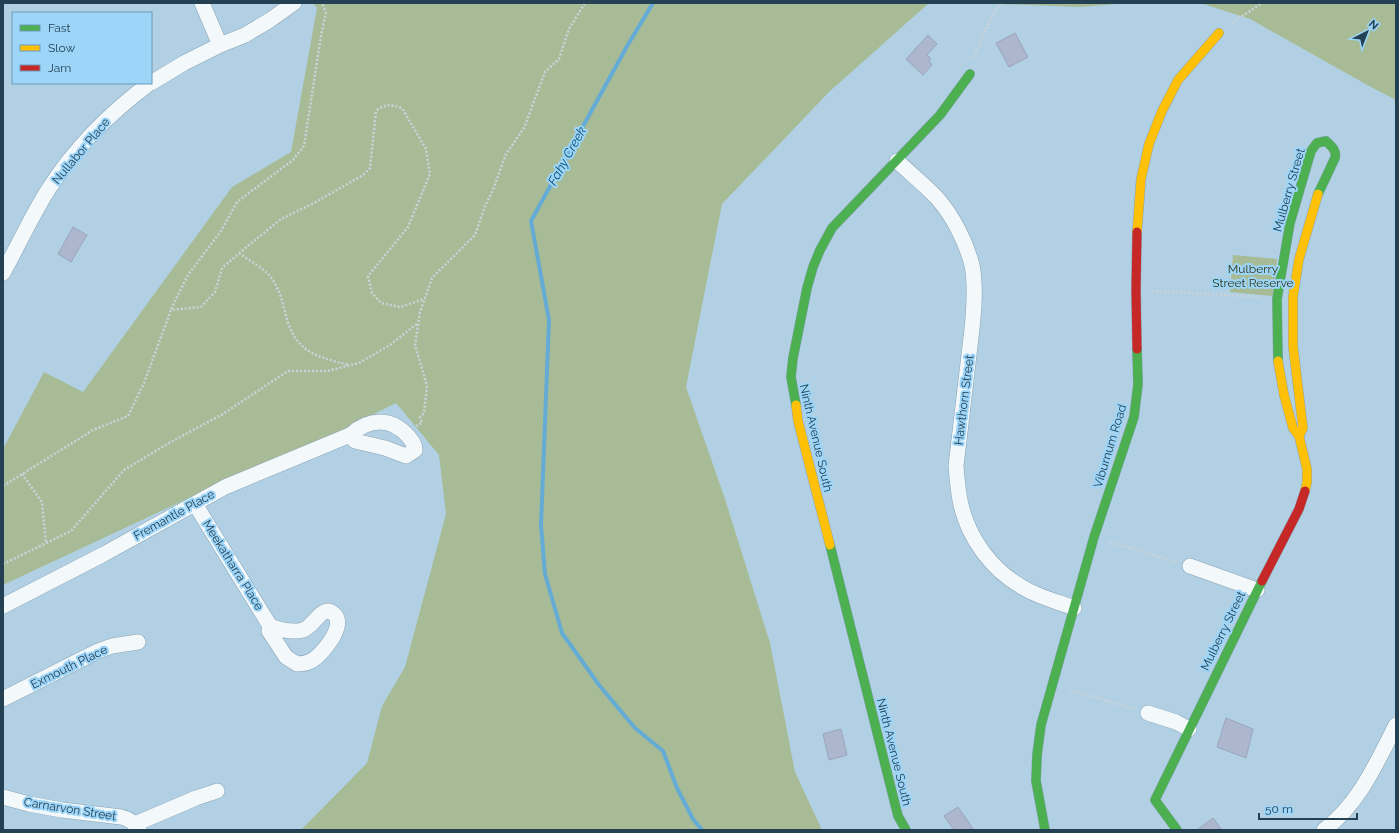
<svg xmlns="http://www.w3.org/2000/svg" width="1399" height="833" font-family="Raleway,sans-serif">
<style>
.green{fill:#a7bc96}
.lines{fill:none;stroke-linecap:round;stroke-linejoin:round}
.stream{stroke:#64abd5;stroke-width:4}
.building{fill:#acb6cd;stroke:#9aa5ba}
.street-casing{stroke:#88a3b4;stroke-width:16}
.fast-casing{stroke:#88a3b4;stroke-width:10}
.slow-casing{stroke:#88a3b4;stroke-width:10}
.jam-casing{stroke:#88a3b4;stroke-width:10}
.path{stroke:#c9d3da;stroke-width:2.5;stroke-dasharray:2 2;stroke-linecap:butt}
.street{stroke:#f3f8fb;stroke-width:15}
.fast{stroke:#4caf50;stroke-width:9}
.slow{stroke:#ffc107;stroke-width:9}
.jam{stroke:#c62828;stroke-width:9}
.labels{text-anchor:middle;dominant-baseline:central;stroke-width:4;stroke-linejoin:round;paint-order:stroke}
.street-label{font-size:12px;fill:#234153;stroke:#9dd5f9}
.park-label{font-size:12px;fill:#333914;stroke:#9dd5f9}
.water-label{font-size:13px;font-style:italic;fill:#095073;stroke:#9dd5f9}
</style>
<rect width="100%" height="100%" fill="#b2d0e4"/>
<path class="green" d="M313 3H929L829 92 722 204 686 387 725 499 770 643 795 772 822 830H301L367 763 382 706 405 667 446 514 439 455 396 403 293 454 206 490 3 585V449L44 372 83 392 232 187 291 152 317 8Z
M974 3H1129L1080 7Z
M1200 3H1396V100L1369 86 1250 19Z
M1233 255 1277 259 1273 296 1230 292Z"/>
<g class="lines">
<path class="stream" d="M653 3 626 48 531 221 549 320 541 525 545 574 562 633 599 685 635 728 663 751 677 788 693 819 702 830"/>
</g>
<path class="building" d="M1015 33 1028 57 1009 67 996 43Z
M928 35 937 44 927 55 931 59 929 61 932 65 923 75 906 59Z
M73 227 87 235 71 262 58 254Z
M1226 718 1253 729 1246 758 1217 747Z
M841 729 847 755 829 760 823 734Z
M958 807 974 830H954L944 816Z
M1213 818 1222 830H1197Z"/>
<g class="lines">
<g class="street-casing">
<path id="street" d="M202 3 220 45
M151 83 184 63 220 45 245 35 270 20 294 3
M897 161C910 173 925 185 937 198 953 216 966 242 972 265 976 286 974 309 972 329L956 466C957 479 958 492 961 505 969 539 992 570 1022 587 1036 596 1058 602 1074 608
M3 273C18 246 31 217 48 190 74 149 111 112 150 83
M195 504 270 626 269 631 286 657 297 664C301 664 307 663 311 661 322 655 347 625 334 614 322 603 314 627 303 630 292 633 281 630 270 626
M1190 566 1257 590
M3 606 104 554 225 487 350 435C369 418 391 417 408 436 412 441 415 444 415 450L406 456 385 448 355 441 350 435
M3 699 98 651 112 646 138 642
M1148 713 1176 722 1189 729
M3 797 29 804 62 810 121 817C130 819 134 823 139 830
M135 824 196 798 217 791
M1324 830C1359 804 1377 762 1396 725"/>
</g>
<g class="fast-casing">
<path id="fast" d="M1278 361 1277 299 1290 223 1311 151 1317 143 1326 141C1331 146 1337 150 1335 158L1318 194
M796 405 791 377 793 358 807 288 813 267 820 250 832 228 940 115 970 74
M830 545 898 816 906 830
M1045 830 1036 781 1037 755 1041 725 1094 537 1134 417 1138 384 1137 349
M1177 830 1155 800 1262 581"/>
</g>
<g class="slow-casing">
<path id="slow" d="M1137 232 1141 179 1149 144 1162 111 1178 80 1219 33
M1278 361 1284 395 1293 428 1299 436 1307 469V482L1305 491
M796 405 798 421 830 545
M1299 436 1303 428 1293 346V297L1299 259 1318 194"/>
</g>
<g class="jam-casing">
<path id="jam" d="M1137 232 1136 290 1137 349
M1262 581 1299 509 1305 491"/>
</g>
<path class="path" d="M1232 23 1262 3
M973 58 992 16 1001 3
M239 253C248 260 262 267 269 275 278 285 282 300 285 312 294 351 313 356 349 365
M1152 291 1261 297
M171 309 188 275 221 231 237 202 293 160 304 146 321 36 326 12 322 3
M416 426 422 423 420 417 424 413 427 386 415 345 420 312 432 278 475 235 485 206 493 190 506 154 524 128 545 72 559 59 569 29 585 3
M22 474 42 502 46 543
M3 486 93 430 128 416 144 383 171 310 201 307 215 292 222 268 249 245 281 219 314 203 363 175 370 168 376 111C386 103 390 105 402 108L426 149 430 174 408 227 368 276 372 293 381 303 400 307 424 299
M1109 542 1177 562
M3 564 71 531 124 470 169 443 223 414 288 371H327L359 363 390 345 418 323
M1069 690 1135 709"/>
<use href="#street" class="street"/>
<use href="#fast" class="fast"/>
<use href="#slow" class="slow"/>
<use href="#jam" class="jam"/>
</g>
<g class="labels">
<g class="street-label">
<text transform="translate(81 151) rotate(-50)">Nullabor Place</text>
<text transform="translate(1289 190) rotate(-74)">Mulberry Street</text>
<text transform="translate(964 400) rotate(-83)">Hawthorn Street</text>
<text transform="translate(816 438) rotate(77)">Ninth Avenue South</text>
<text transform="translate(1110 446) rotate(-73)">Viburnum Road</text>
<text transform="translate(174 515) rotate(-29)">Fremantle Place</text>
<text transform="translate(233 565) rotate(58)">Meekatharra Place</text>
<text transform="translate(1223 631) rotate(-64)">Mulberry Street</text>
<text transform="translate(69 667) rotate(-26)">Exmouth Place</text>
<text transform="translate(894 752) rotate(76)">Ninth Avenue South</text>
<text transform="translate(70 809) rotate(9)">Carnarvon Street</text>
</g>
<g class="park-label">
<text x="1253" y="269">Mulberry<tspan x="1253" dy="14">Street Reserve</tspan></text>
</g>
<g class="water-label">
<text transform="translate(567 156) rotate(-61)">Fahy Creek</text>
</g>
</g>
<rect width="1399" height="833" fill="none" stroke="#234153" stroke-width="8"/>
<rect x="12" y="12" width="140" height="72" fill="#9dd5f9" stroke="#6c9ab7"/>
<rect x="20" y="25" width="20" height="6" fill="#4caf50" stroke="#6c9ab7"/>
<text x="48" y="32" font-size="12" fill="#234153">Fast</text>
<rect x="20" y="45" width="20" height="6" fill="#ffc107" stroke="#6c9ab7"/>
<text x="48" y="52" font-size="12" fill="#234153">Slow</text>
<rect x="20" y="65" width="20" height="6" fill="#c62828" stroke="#6c9ab7"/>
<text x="48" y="72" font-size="12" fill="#234153">Jam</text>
<g transform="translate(1367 32) rotate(42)" stroke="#9dd5f9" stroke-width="3" paint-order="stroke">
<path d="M0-3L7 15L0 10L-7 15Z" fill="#234153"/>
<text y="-6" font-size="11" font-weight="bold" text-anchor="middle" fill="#234153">N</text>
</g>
<path d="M1259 813v6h98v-6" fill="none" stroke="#234153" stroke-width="2"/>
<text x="1265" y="813" font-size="12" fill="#234153" stroke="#9dd5f9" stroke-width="3" paint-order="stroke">50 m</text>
</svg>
